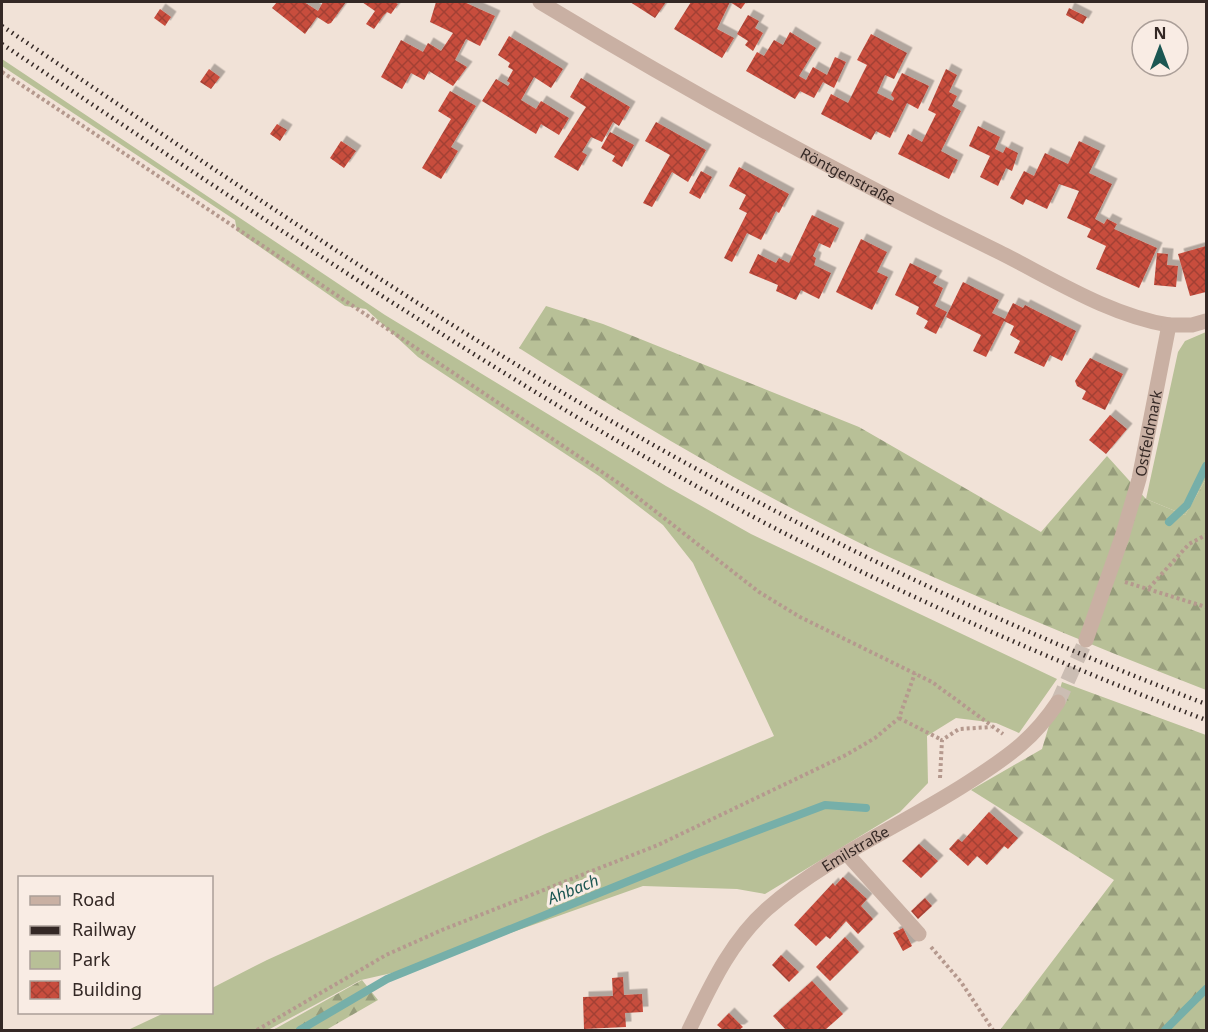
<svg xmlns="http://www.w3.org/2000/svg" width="1208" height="1032" font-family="'Noto Sans',sans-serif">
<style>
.green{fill:#b8c097}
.forest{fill:url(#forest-firs)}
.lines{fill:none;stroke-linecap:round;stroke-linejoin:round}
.stream{stroke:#76afa9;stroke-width:8}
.building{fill:url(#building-cross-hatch);filter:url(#shadow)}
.minor-tunnel{stroke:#cbbdb3;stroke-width:15;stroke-dasharray:15 8;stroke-linecap:butt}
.path{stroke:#b5998e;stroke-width:4;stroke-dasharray:3 3;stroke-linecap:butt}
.minor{stroke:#c9b0a3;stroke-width:15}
.rail{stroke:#342825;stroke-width:4.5;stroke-dasharray:1.5 4.5;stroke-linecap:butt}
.labels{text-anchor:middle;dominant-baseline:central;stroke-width:6;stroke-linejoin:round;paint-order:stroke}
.street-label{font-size:15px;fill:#342825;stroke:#f9ece4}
.water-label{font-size:16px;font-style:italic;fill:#1b5652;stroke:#f9ece4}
</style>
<defs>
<pattern id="forest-firs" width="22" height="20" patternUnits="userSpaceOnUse" patternTransform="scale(1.5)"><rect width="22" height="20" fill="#b8c097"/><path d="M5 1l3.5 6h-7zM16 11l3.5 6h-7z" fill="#969c7b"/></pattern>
<pattern id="building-cross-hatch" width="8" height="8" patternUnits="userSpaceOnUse" patternTransform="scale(1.5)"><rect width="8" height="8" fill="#c84d3e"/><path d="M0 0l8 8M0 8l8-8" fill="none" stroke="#a34034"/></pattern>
<filter id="shadow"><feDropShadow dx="5.5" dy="-5.5" stdDeviation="0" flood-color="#0004"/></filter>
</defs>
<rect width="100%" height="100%" fill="#f1e2d7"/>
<path class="green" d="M2 59 385 315 666 486 751 534 1057 679 1019 733 996 723 956 718 927 736 928 783 900 812 765 894 737 889 643 886 405 970 361 980 268 1030H128L164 1013 212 1012V988L267 960 545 834 774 736 693 563 663 525 599 476 418 357 366 309 345 306 237 231 235 220 2 66Z
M1206 332V479L1185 515 1146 499 1178 352 1185 341Z"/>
<path class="forest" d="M546 306 603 324 859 427 1041 532 1107 456 1146 499 1185 515 1206 479V690C1098 648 991 604 885 555 758 495 637 423 519 348Z
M1062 682 1206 735V1030H1000L1114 880 971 790 1042 749Z
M362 980 378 1000 326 1030H273Z"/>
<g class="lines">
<path class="stream" d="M1169 522 1187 505 1206 466
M300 1030 387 979 698 853 825 805 866 808
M1165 1030 1206 989"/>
</g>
<path class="building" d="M277 2H304L318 11 323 2H346L331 23 328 24 317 17 305 34 272 8Z
M362 2H394L398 4 391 14 387 12 383 16 374 29 366 24 375 11Z
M436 2H464L495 16 480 46 466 39 455 60 467 67 453 86 429 71 424 80 411 73 402 89 381 77 401 40 423 52 428 43 441 51 453 33 430 22Z
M630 2H666L655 18Z
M691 2H746L741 9 730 2 717 29 734 38 722 58 674 29Z
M1069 8 1087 17 1083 24 1066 15Z
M160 9 171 17 165 26 154 18Z
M748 15 759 21 755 28 763 33 753 51 745 45 748 41 737 34Z
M790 32 816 48 799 76 806 80 813 67 827 75 835 57 846 62 834 88 823 82 814 98 800 91 795 99 746 71 757 52 764 56 774 40 783 45Z
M871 34 907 53 894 79 885 75 877 93 893 101 894 98 891 95 902 73 929 86 918 109 907 103 890 138 876 131 871 140 821 114 831 94 848 103 867 65 857 60Z
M509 36 563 69 551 88 534 77 521 100 536 109 541 101 569 118 559 135 541 124 536 134 482 101 496 79 508 86 510 83 507 81 513 70 508 67 510 63 498 55Z
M209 69 220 77 211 89 200 82Z
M946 69 957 75 949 92 957 96 952 106 961 111 941 151 958 160 949 179 898 154 908 134 922 142 936 114 928 110Z
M581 78 630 107 619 126 613 122 602 142 591 137 582 152 587 155 578 171 554 157 586 107 570 97Z
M450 91 476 106 451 147 458 151 441 179 422 168 451 119 438 111Z
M656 122 706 150 688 182 672 172 652 207 643 203 670 155 645 141Z
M277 124 287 130 280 141 270 134Z
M978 126 1000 137 995 149 1003 153 1006 147 1018 153 1012 171 1006 168 998 186 980 177 990 156 969 146Z
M610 132 634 145 622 167 612 161 615 156 601 148Z
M341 141 356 151 344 168 330 158Z
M1079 141 1100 151 1089 173 1112 184 1095 219 1104 224 1107 219 1117 224 1114 229 1157 248 1139 288 1096 269 1106 246 1087 237 1091 229 1067 218 1079 191 1059 184 1047 209 1026 199 1023 205 1010 198 1024 171 1034 176 1045 153 1068 164Z
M739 167 789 194 779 213 776 211 761 240 747 233 732 262 724 258 747 213 739 209 746 195 729 186Z
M701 171 712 177 700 199 689 193Z
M812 215 839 228 830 248 819 243 813 256 816 258 814 265 831 273 819 299 801 290 796 300 776 291 778 285 749 273 758 254 776 263 779 258 789 263Z
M861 239 887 252 877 272 888 277 872 310 836 292Z
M1206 246V292L1190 296 1178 254Z
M1157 253 1168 254 1167 265 1178 266 1176 287 1154 285Z
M910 263 937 276 933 283 943 288 935 306 947 312 936 334 924 328 928 321 916 314 919 307 895 295Z
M963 282 999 300 992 313 1005 319 1013 303 1023 308 1025 305 1076 331 1062 361 1050 355 1044 367 1014 353 1020 341 1010 335 1014 326 1004 321 986 357 973 351 981 335 946 317Z
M1090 358 1123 374 1105 410 1082 399 1086 391 1077 386 1075 381Z
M1110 415 1127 429 1106 454 1089 440Z
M989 812 1018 838 1008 849 1004 846 987 865 977 856 968 866 949 849 958 839 962 842Z
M919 844 938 861 921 878 902 861Z
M843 877 867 899 861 906 873 919 858 934 846 921 830 939 826 936 816 946 794 925 833 883 835 886Z
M925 898 932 906 918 919 911 911Z
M903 928 912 946 903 951 893 933Z
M845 937 859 952 830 981 816 967Z
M781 955 799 972 789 982 772 965Z
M623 977 624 995 642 994 643 1012 625 1013 626 1027 584 1029 583 997 613 996 612 978Z
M812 981 843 1014 825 1030H786L773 1016Z
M729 1013 743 1027 739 1030H723L717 1025Z"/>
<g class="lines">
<path class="minor-tunnel" d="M1058 702 1086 640"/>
<path class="path" d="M2 72 623 486 759 592 800 617 932 682 1003 734
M1125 582 1206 607
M1149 588 1189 544 1206 535
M899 718 942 740
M940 778 942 740 959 729 991 727
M931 947 961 982 993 1030
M257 1030 386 955 442 930 658 845 846 755 875 738 899 718 915 673"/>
<g class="minor">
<path id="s1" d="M540 2C689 92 842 176 999 252 1053 279 1109 315 1169 325"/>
<path id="s2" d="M1086 640 1122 537 1139 479 1169 325H1192L1206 321"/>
<path d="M848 855 919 934"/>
<path id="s3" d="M689 1030C710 987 730 942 767 909 828 855 908 823 975 778 1010 755 1034 738 1058 702"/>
</g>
<path class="rail" d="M2 26C218 171 436 324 664 451 839 549 1020 633 1206 704
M2 44C216 187 429 333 652 461 829 563 1016 647 1206 720"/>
</g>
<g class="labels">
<g class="street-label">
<text stroke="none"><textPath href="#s1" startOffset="354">Röntgenstraße</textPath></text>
<text stroke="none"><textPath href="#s2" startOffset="216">Ostfeldmark</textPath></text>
<text stroke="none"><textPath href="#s3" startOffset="252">Emilstraße</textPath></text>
</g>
<g class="water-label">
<text transform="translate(573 889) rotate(-22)">Ahbach</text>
</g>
</g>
<rect width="1208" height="1032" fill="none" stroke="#342825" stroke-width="6"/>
<rect x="18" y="876" width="195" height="138" fill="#f9ece4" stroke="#aa9e98" stroke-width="1.5"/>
<rect x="30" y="896" width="30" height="9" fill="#c9b0a3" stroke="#aa9e98" stroke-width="1.5"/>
<text x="72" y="906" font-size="18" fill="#342825">Road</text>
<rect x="30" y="926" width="30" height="9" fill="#342825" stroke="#aa9e98" stroke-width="1.5"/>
<text x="72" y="936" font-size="18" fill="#342825">Railway</text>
<rect x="30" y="951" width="30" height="18" fill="#b8c097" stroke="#aa9e98" stroke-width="1.5"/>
<text x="72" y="966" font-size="18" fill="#342825">Park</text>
<rect x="30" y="981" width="30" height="18" fill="url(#building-cross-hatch)" stroke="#aa9e98" stroke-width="1.5"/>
<text x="72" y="996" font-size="18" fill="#342825">Building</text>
<g transform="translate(1160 48)"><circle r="28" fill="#f9ece4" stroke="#aa9e98" stroke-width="1.5"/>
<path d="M0-4.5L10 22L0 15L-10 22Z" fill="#1b5652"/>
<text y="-9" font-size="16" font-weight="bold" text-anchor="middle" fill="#342825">N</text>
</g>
</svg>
